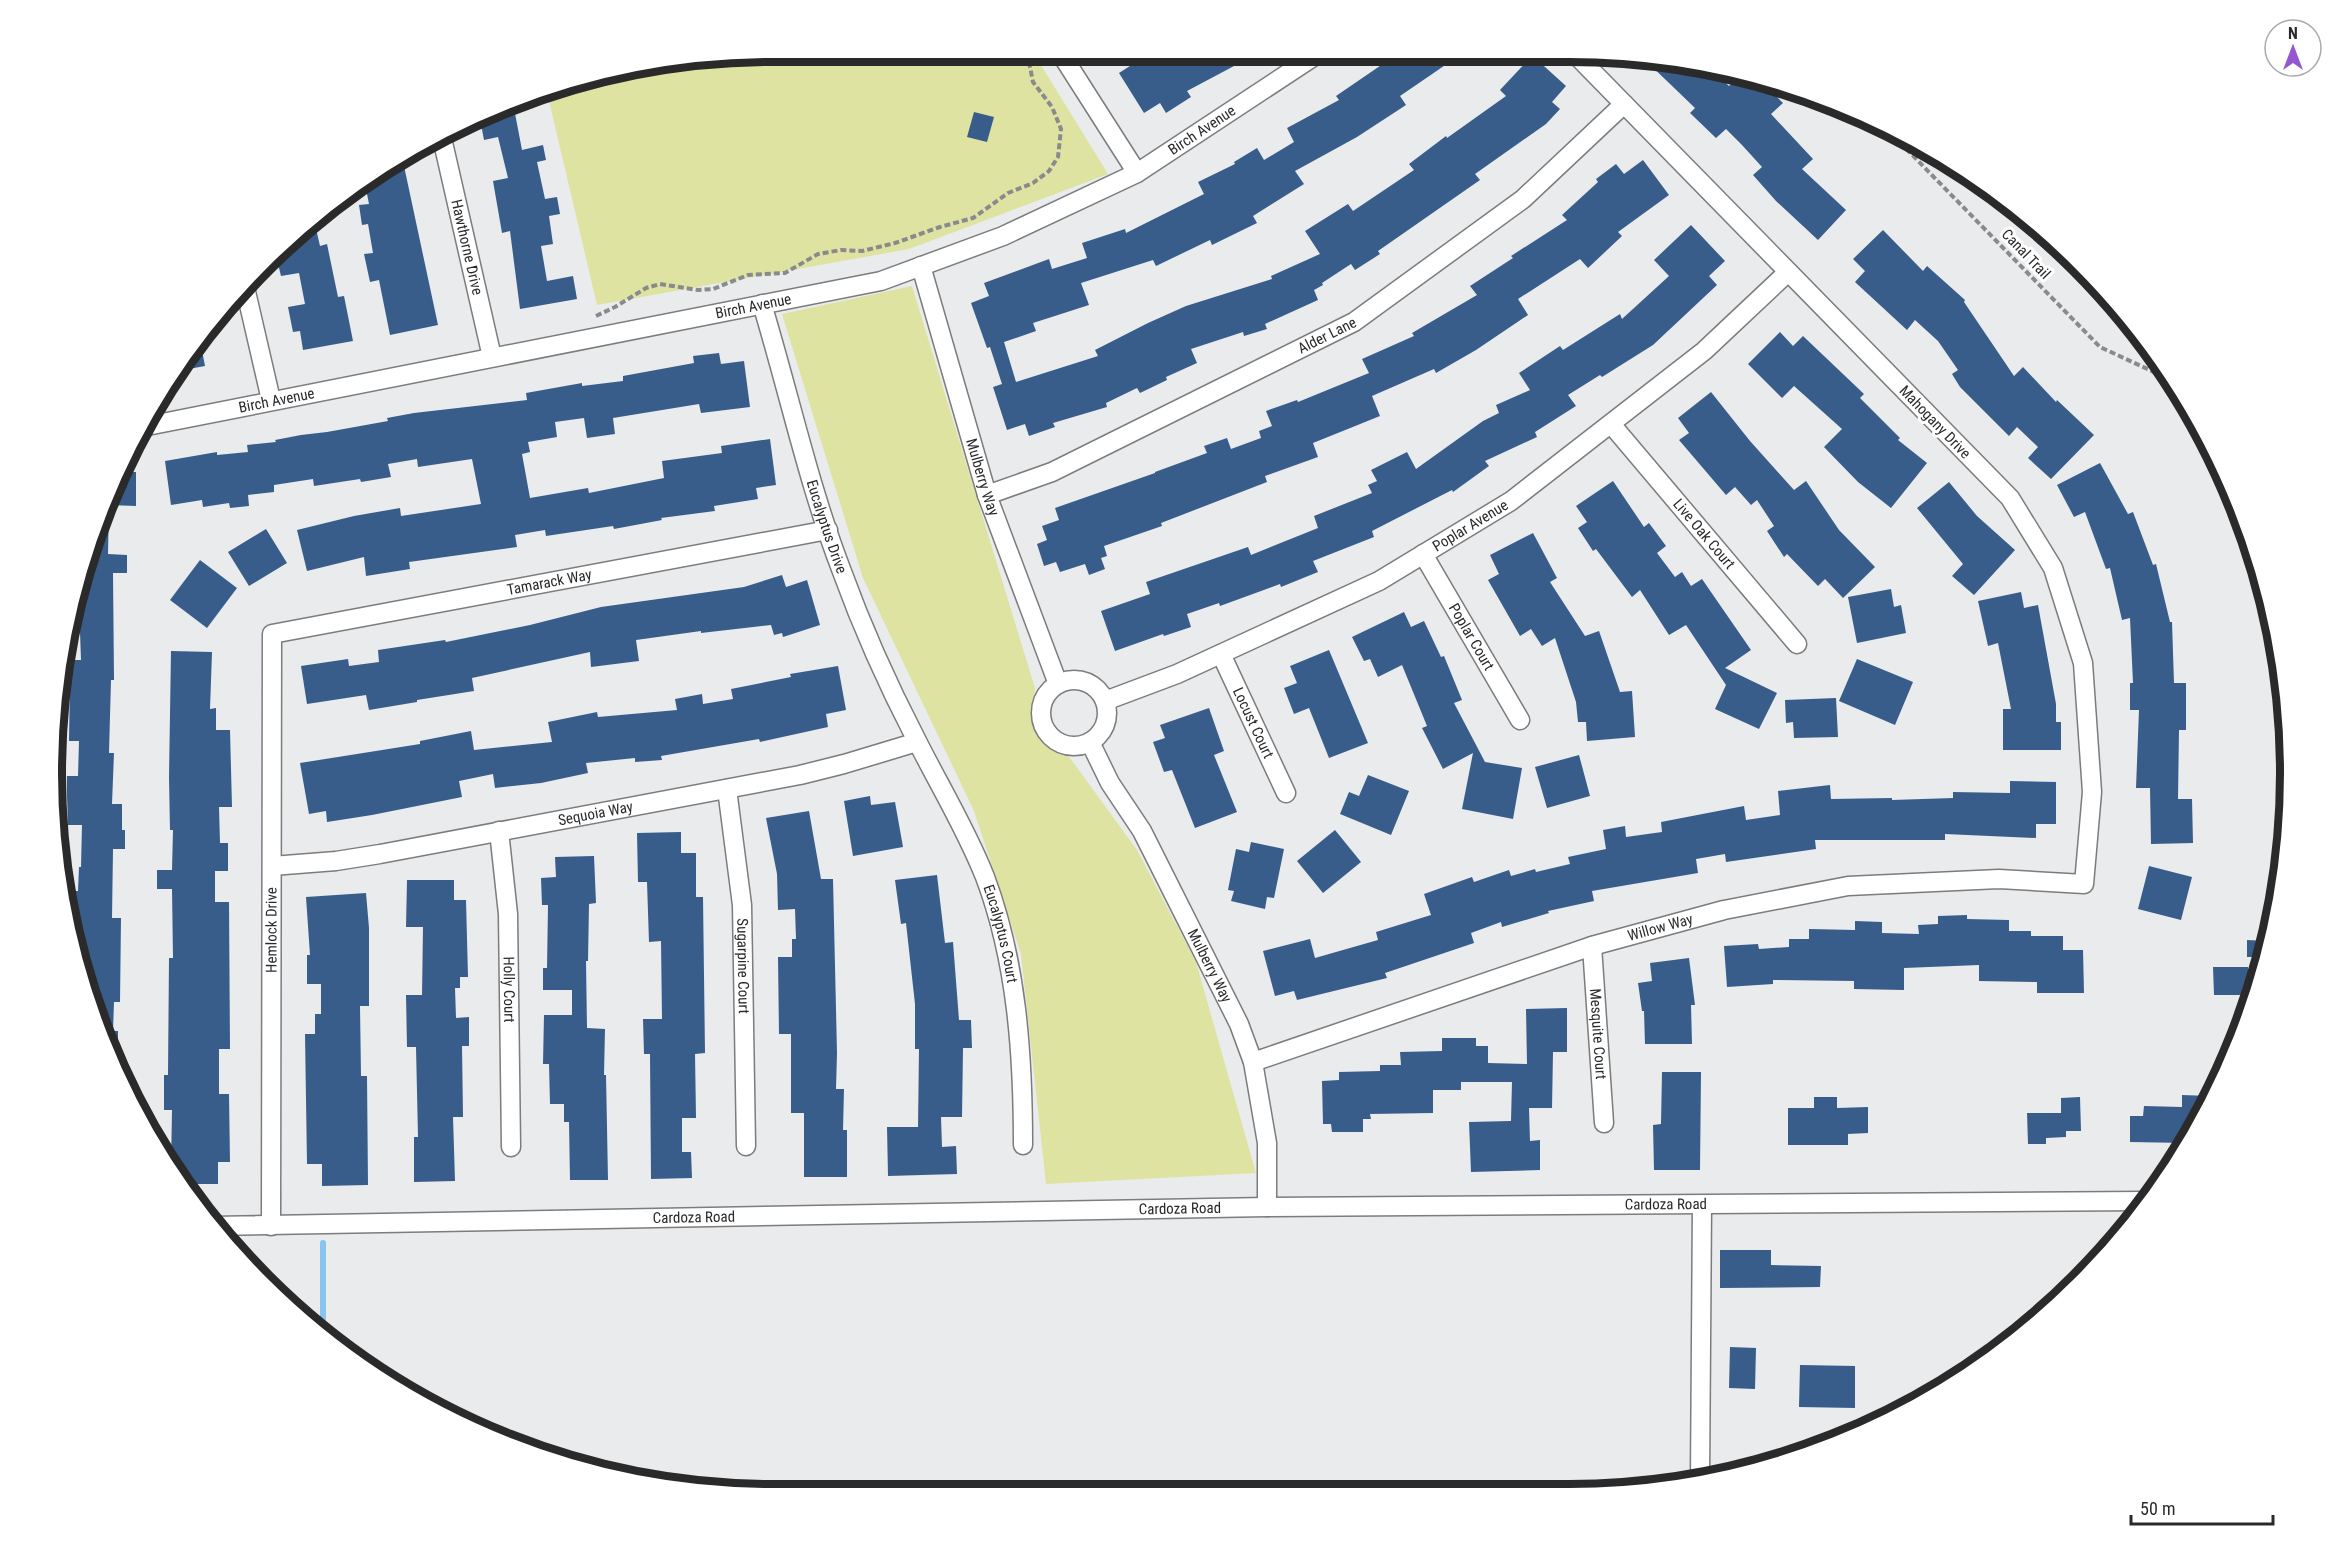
<svg xmlns="http://www.w3.org/2000/svg" width="2341" height="1545" font-family="'Roboto Condensed',sans-serif">
<style>
.green{fill:#dfe3a2}
.lines{fill:none;stroke-linecap:round;stroke-linejoin:round}
.stream{stroke:#88c5ee;stroke-width:6}
.building{fill:#385d8a}
.street-casing{stroke:#7a7c7e;stroke-width:21}
.path{stroke:#898a8c;stroke-width:4;stroke-dasharray:6 3;stroke-linecap:butt}
.street{stroke:#fff;stroke-width:18}
.labels{text-anchor:middle;dominant-baseline:central;stroke-width:6;stroke-linejoin:round;paint-order:stroke}
.street-label{font-size:15px;fill:#2a2a2b;stroke:#fff}
.rim{fill:none;stroke:#2a2a2b;stroke-width:8}
</style>
<rect width="100%" height="100%" fill="#e9ebed"/>
<path class="green" d="M678 57H1036L1108 174 909 249 597 305 546 88Z
M912 286 1035 688 1034 724 1043 739 1070 758 1137 850 1196 962 1256 1173 1046 1184 1021 954 974 811 863 578 782 314Z"/>
<g class="lines">
<path class="stream" d="M323 1332V1243"/>
</g>
<path class="building" d="M1144 57H1251L1187 91 1191 97 1166 113 1160 103 1144 113 1119 73Z
M1393 57H1457L1400 96 1406 105 1357 137 1295 171 1304 184 1253 216 1257 223 1212 245 1210 240 1156 266 1153 260 1081 283 1089 305 1033 323 1036 331 1004 342 1016 382 1098 356 1095 350 1148 323 1186 306 1272 279 1271 276 1320 254 1305 231 1348 204 1353 211 1414 170 1409 164 1446 136 1447 138 1506 96 1500 90 1531 57H1534L1566 86 1552 102 1560 109 1546 124 1475 174 1480 180 1378 251 1380 254 1355 270 1351 264 1322 283 1323 285 1314 290 1318 300 1265 324 1267 329 1244 336 1243 332 1191 349 1197 363 1166 377 1167 380 1140 393 1137 388 1106 403 1107 407 1053 423 1055 427 1029 436 1025 424 1007 430 993 387 1002 384 990 347 987 348 971 303 989 296 984 283 1049 259 1052 269 1087 258 1082 243 1125 229 1126 233 1204 194 1198 182 1235 164 1234 162 1257 148 1264 160 1294 142 1287 128 1339 100 1336 96Z
M1642 57H1663L1708 66 1729 86 1741 74 1752 85 1759 79 1783 103 1771 114 1813 159 1802 169 1846 210 1818 240 1776 201 1753 175 1762 167 1742 145 1726 129 1716 138 1690 113 1695 108Z
M513 103 522 150 543 145 546 160 537 162 545 199 557 197 560 214 549 216 553 244 541 246 547 281 573 276 577 299 520 309 510 231 502 233 493 181 508 178 498 137 484 140 480 119Z
M974 112 994 117 987 142 967 137Z
M1643 160 1669 195 1618 232 1622 236 1588 268 1580 259 1518 299 1528 315 1476 350 1436 373 1434 369 1372 396 1380 416 1313 443 1318 457 1265 476 1267 482 1161 523 1162 526 1104 546 1107 556 1101 558 1105 569 1089 575 1085 564 1060 572 1056 562 1044 566 1037 544 1047 540 1042 526 1059 520 1055 508 1155 473V472L1207 453 1204 446 1227 438 1231 449 1261 438 1259 431 1272 426 1266 411 1297 400 1298 402 1369 373 1362 359 1414 336 1412 333 1477 295 1470 286 1513 258 1511 256 1567 220 1562 215 1598 182 1596 179 1616 164 1624 174Z
M404 166 438 325 390 335 379 280 370 282 364 254 373 253 368 224 362 225 359 205 369 204 364 179 376 171Z
M314 220 320 246 327 244 338 297 344 296 353 341 303 350 300 331 293 332 288 307 305 304 299 273 281 276 275 252Z
M1691 225 1725 261 1709 276 1717 285 1653 345 1602 377 1600 375 1568 395 1576 406 1535 432 1537 437 1485 461 1489 466 1453 492 1452 490 1372 531 1374 537 1313 561 1318 572 1281 587 1280 584 1220 606 1219 603 1187 614 1191 627 1164 636 1163 634 1115 651 1101 611 1150 594 1146 582 1248 547 1251 555 1318 528 1314 516 1372 493 1368 485 1377 481 1371 470 1407 452 1416 469 1483 421 1499 413 1496 405 1530 390 1519 373 1560 346 1563 350 1620 314 1622 319 1669 276 1654 260Z
M1883 230 1923 271 1927 266 1965 300 1964 302 2014 376 2023 367 2056 402 2057 400 2094 435 2051 479 2028 458 2038 447 2017 427 2009 436 1960 387 1952 374 1958 370 1938 341 1915 320 1907 330 1855 282 1865 271 1853 259Z
M1780 332 1793 346 1803 336 1864 394 1860 398 1900 438 1898 440 1927 463 1891 508 1858 482 1824 447 1842 429 1794 386 1782 398 1748 364Z
M199 335 205 366 178 371 186 357Z
M719 353 721 364 744 361 750 407 701 413 699 404 613 418 615 434 587 438 584 418 555 422 557 437 528 442 530 452 522 454 530 498 588 488 589 493 664 478 662 461 722 453 721 446 770 439 776 485 756 488 758 499 714 506 715 511 661 518 662 520 614 529 613 526 546 536 545 530 515 535 517 547 409 562 410 569 366 576 364 557 307 571 297 530 354 516 400 508 401 516 481 504 472 459 418 467 417 459 388 464 391 477 361 482 360 479 314 486 313 479 274 485V492L248 495 249 506 230 508 229 503 203 507 202 500 171 505 165 461 217 452V455L248 452 247 445 276 442 275 440 301 435 327 432 388 421 387 418 414 413 527 400 526 393 582 383V386L623 381V376L694 363 693 356Z
M1711 392 1750 441 1794 490 1806 481 1839 530 1875 567 1843 598 1825 579 1818 586 1787 554 1784 557 1767 531 1774 526 1757 500 1751 505 1735 487 1726 495 1679 440 1689 433 1678 418Z
M2100 463 2128 514 2133 512 2153 565 2156 564 2170 622H2172L2174 683H2186V730H2179L2178 799H2192L2193 843 2151 844 2150 788H2136L2139 710H2130V683H2133L2130 618 2122 620 2110 568 2106 569 2085 512 2074 517 2057 485Z
M120 472H136V506L109 505 108 554 127 555V573H113L114 680H111L109 753H114L112 804H122V830H125V849H113L112 918H121L120 1002H114L113 1031H118V1073L106 1048 81 967V939H73L65 915 66 891H78L79 867H81L82 825H68L67 796V776H78L79 741H69L70 681H68V660H81L79 605H73L106 497Z
M1613 481 1644 527 1649 523 1666 546 1657 553 1675 577 1682 572 1691 586 1702 579 1751 650 1725 668 1777 693 1759 729 1715 709 1726 685 1686 625 1669 635 1640 590 1632 597 1596 549 1593 551 1578 528 1587 522 1576 506Z
M1949 482 1977 516 2015 550 1974 595 1952 576 1963 564 1917 508Z
M266 529 287 563 249 586 228 552Z
M1533 533 1557 578 1550 582 1585 636 1599 631 1620 692 1632 691 1635 737 1587 741 1586 722H1578L1576 702 1555 638 1542 646 1531 629 1520 636 1488 580 1499 574 1490 555Z
M200 560 237 588 207 628 170 600Z
M782 575 786 587 807 580 820 625 783 637 782 633 774 635 771 625 701 633V631L636 640 639 661 591 667 590 652 472 678 474 691 417 700V702L369 710 366 695 307 704 301 666 348 659 349 666 379 662 378 650 445 640 446 642 530 625 601 607 744 587Z
M1891 589 1894 607 1901 605 1906 633 1857 643 1848 597Z
M2021 592 2024 608 2038 605 2056 704V722H2061V750H2003V709H2011L1998 643 1988 646 1978 601Z
M1404 612 1411 627 1424 621 1441 657 1444 656 1462 700 1454 703 1485 762 1522 768 1513 819 1462 809 1473 753 1443 769 1422 728 1427 726 1402 665 1378 677 1370 659 1364 661 1352 637Z
M1329 650 1368 743 1329 758 1309 708 1294 714 1284 688 1297 683 1290 666Z
M171 651 212 652 210 709 216 708V730H230L232 807H219L220 843H228V871H215V902H229L230 1049H219V1094H229L230 1162H218V1184H184L171 1166 172 1110H164V1075H168L169 958H173L172 889H157V870H172L173 830H170L169 777Z
M1857 659 1913 682 1895 725 1839 701Z
M838 666 846 710 826 714 828 727 760 742 759 739 661 756 662 760 635 762V758L586 763 588 773 541 783 495 788 493 774 459 781 462 797 372 815 327 822 326 811 309 814 300 763 420 744V741L471 731 474 750 552 742 548 722 597 712 598 717 677 710 675 699 702 694 703 704 733 699 731 689 791 677 790 674Z
M1836 698 1838 737 1794 738 1793 722 1786 723 1785 700Z
M1209 708 1224 751 1214 755 1237 812 1195 828 1172 770 1164 772 1153 742 1165 738 1160 725Z
M1579 755 1590 796 1547 808 1535 767Z
M1368 775 1409 791 1391 835 1340 814 1349 792 1359 796Z
M2010 781 2056 782V824H2036V838L1945 834V840H1815L1816 849 1726 862 1725 854 1696 859 1698 873 1592 891 1594 901 1548 911 1549 913 1502 927 1501 922 1471 933 1474 943 1385 973 1387 978 1297 1000 1294 991 1275 996 1263 951 1310 939 1315 958 1378 940 1376 932 1431 915 1424 894 1472 877 1474 882 1509 870 1511 876 1535 869 1536 872 1570 864 1568 857 1606 849 1603 830 1625 826 1626 837 1662 832 1661 822 1744 806 1746 820 1780 815 1778 791 1830 785 1831 799 1892 798V800L1953 798V792L2010 793Z
M870 796 871 805 895 802 903 847 853 856 844 801Z
M809 811 821 879H833L837 1053 836 1089H844L843 1130H847V1177H804V1113H791V1034H779L778 957H792V939H796L795 909 778 910 777 874 766 818Z
M1335 830 1361 862 1323 893 1297 861Z
M681 832V853H696V897H703L705 1053 695 1054 696 1118H682V1152H691L692 1178 651 1179 650 1054H644L643 1019H662L661 941 649 942 647 882H638L637 833Z
M1251 842 1284 849 1274 898 1267 897 1265 909 1231 901 1234 891 1228 890 1236 849 1249 852Z
M594 856 596 903 589 904 588 961H586L587 1028 605 1029 604 1075H606L608 1180H570L569 1122H564V1104H550L549 1064H543L544 1015H572V990H543V968H547L548 905H542L541 878 556 877 555 857Z
M2149 866 2192 877 2181 920 2138 909Z
M937 875 945 943 953 942 959 1020H971L972 1048H963L962 1117H941L942 1147 956 1146 957 1174 888 1176 887 1127H918L919 1049H915V1004L906 923 901 924 895 880Z
M407 880H454V900H466L468 977H460V988H455L456 1018 469 1017V1046H462L463 1117H453L455 1181 414 1182V1137H418L416 1047H407L406 995H422L423 927H406Z
M366 893 369 928V1006H360L361 1076H367L368 1185 322 1186V1164H307L305 1034H315V1014H321V984H307V955H310L306 897Z
M1967 915V919L2009 920V931H2031V936H2063V950H2083L2084 993H2037V982L1979 981V965L1904 968V990L1854 989V981L1773 980V984L1727 987 1724 946 1758 944 1759 949 1789 947V939H1809V929L1855 930V921L1882 922V933L1919 934 1918 925 1938 924V916Z
M2247 940 2267 941 2263 957H2247Z
M1689 958 1695 1005H1691L1692 1044H1645L1644 1011H1642L1638 983 1652 981 1650 963Z
M2213 967H2248V995H2214Z
M1567 1008V1052H1553L1552 1108H1529L1530 1141 1540 1140V1170L1471 1172 1469 1122 1511 1121 1512 1082H1461V1090H1433V1113L1370 1114 1371 1119H1363V1132H1332L1331 1124H1323L1322 1081 1339 1080V1072L1380 1071V1065H1401L1400 1052 1442 1051V1038H1476V1046H1488V1063L1527 1064 1526 1009Z
M1662 1072H1701L1700 1170H1654L1653 1125 1661 1124Z
M2182 1095 2210 1096 2193 1134 2186 1143 2130 1142V1116H2143L2144 1106 2182 1107Z
M1814 1097H1837V1108L1868 1107V1133L1848 1134V1145H1788V1108H1814Z
M2080 1097 2081 1131H2066V1137L2046 1138V1144H2028L2027 1113H2061V1098Z
M1720 1250H1771V1265L1821 1266 1820 1287 1720 1288Z
M1730 1347 1756 1348 1755 1389 1729 1388Z
M1800 1365 1855 1366V1408L1799 1407Z"/>
<g class="lines">
<g class="street-casing">
<g id="street">
<path d="M1063 57 1137 173"/>
<path id="s1" d="M442 138 492 357"/>
<path id="s2" d="M921 266 987 495 1058 684"/>
<path d="M244 283 271 400"/>
<path id="s3" d="M762 304C789 393 808 483 841 569 862 627 888 685 916 739 939 785 966 829 985 877 1017 962 1023 1055 1023 1145"/>
<path id="s4" d="M1611 424 1797 644"/>
<path id="s5" d="M147 426 881 281 1003 236 1137 173 1313 57"/>
<path id="s6" d="M987 495 1052 472 1354 322 1523 199 1624 104"/>
<path id="s7" d="M1423 554 1520 720"/>
<path id="s8" d="M1221 654 1286 793"/>
<circle cx="1074" cy="713" r="33"/>
<path id="s9" d="M1105 701 1177 674 1379 581 1511 501 1704 351 1788 272"/>
<path id="s10" d="M1090 742 1110 783 1142 831 1239 1024 1253 1062 1267 1143V1207"/>
<path id="s11" d="M727 789 742 905 746 1146"/>
<path id="s12" d="M499 831 508 914 511 1147"/>
<path id="s13" d="M272 866 336 861 380 854 800 775 844 764 917 742"/>
<path id="s14" d="M1592 946 1604 1123"/>
<path id="s15" d="M1253 1062 1592 946 1724 910 1848 886 1999 879 2084 884 2092 792 2083 663 2053 568 2010 498 1578 57"/>
<path id="s16" d="M214 1226 1267 1207 2145 1201"/>
<path id="s17" d="M271 1226 272 634 828 530"/>
<path d="M1700 1479 1702 1205"/>
</g>
</g>
<path class="path" d="M1881 123 2100 347 2169 379
M596 316 615 307 646 288 660 284 698 290 713 289 748 275 785 273 818 254 841 250 862 251 895 243 940 227 973 218 1008 193 1033 183 1049 171 1058 157 1061 129 1052 107 1033 82 1028 57"/>
<use href="#street" class="street"/>
</g>
<g class="labels">
<g class="street-label">
<text stroke="none"><textPath href="#s5" startOffset="1104">Birch Avenue</textPath></text>
<text stroke="none"><textPath href="#s1" startOffset="112">Hawthorne Drive</textPath></text>
<text transform="translate(2026 254) rotate(46)">Canal Trail</text>
<text stroke="none"><textPath href="#s5" startOffset="618">Birch Avenue</textPath></text>
<text stroke="none"><textPath href="#s6" startOffset="376">Alder Lane</textPath></text>
<text stroke="none"><textPath href="#s5" startOffset="132">Birch Avenue</textPath></text>
<text transform="translate(1935 422) rotate(46)">Mahogany Drive</text>
<text stroke="none"><textPath href="#s2" startOffset="220">Mulberry Way</textPath></text>
<text stroke="none"><textPath href="#s9" startOffset="406">Poplar Avenue</textPath></text>
<text stroke="none"><textPath href="#s3" startOffset="232">Eucalyptus Drive</textPath></text>
<text stroke="none"><textPath href="#s4" startOffset="144">Live Oak Court</textPath></text>
<text stroke="none"><textPath href="#s17" startOffset="874">Tamarack Way</textPath></text>
<text stroke="none"><textPath href="#s7" startOffset="96">Poplar Court</textPath></text>
<text stroke="none"><textPath href="#s8" startOffset="76">Locust Court</textPath></text>
<text stroke="none"><textPath href="#s13" startOffset="328">Sequoia Way</textPath></text>
<text stroke="none"><textPath href="#s15" startOffset="429">Willow Way</textPath></text>
<text stroke="none"><textPath href="#s17" startOffset="296">Hemlock Drive</textPath></text>
<text stroke="none"><textPath href="#s3" startOffset="676">Eucalyptus Court</textPath></text>
<text stroke="none"><textPath href="#s10" startOffset="254">Mulberry Way</textPath></text>
<text stroke="none"><textPath href="#s11" startOffset="178">Sugarpine Court</textPath></text>
<text stroke="none"><textPath href="#s12" startOffset="159">Holly Court</textPath></text>
<text stroke="none"><textPath href="#s14" startOffset="88">Mesquite Court</textPath></text>
<text stroke="none"><textPath href="#s16" startOffset="1452">Cardoza Road</textPath></text>
<text stroke="none"><textPath href="#s16" startOffset="966">Cardoza Road</textPath></text>
<text stroke="none"><textPath href="#s16" startOffset="480">Cardoza Road</textPath></text>
</g>
</g>
<path d="M0 0H2341V1545H0ZM773 62H1569A711 711 0 0 1 2280 773V773A711 711 0 0 1 1569 1484H773A711 711 0 0 1 62 773V773A711 711 0 0 1 773 62Z" fill="#fff" fill-rule="evenodd"/>
<path class="rim" d="M773 62H1569A711 711 0 0 1 2280 773V773A711 711 0 0 1 1569 1484H773A711 711 0 0 1 62 773V773A711 711 0 0 1 773 62Z"/>
<g transform="translate(2293 48)"><circle r="28" fill="#ffffff" stroke="#aaaaaa" stroke-width="1.5"/>
<path d="M0-4.5L10 22L0 15L-10 22Z" fill="#9457cd"/>
<text y="-9" font-size="16" font-weight="bold" text-anchor="middle" fill="#2a2a2b">N</text>
</g>
<path d="M2131 1515v9h142v-9" fill="none" stroke="#2a2a2b" stroke-width="3"/>
<text x="2140" y="1515" font-size="18" fill="#2a2a2b" stroke="#ffffff" stroke-width="4.5" paint-order="stroke">50 m</text>
</svg>
